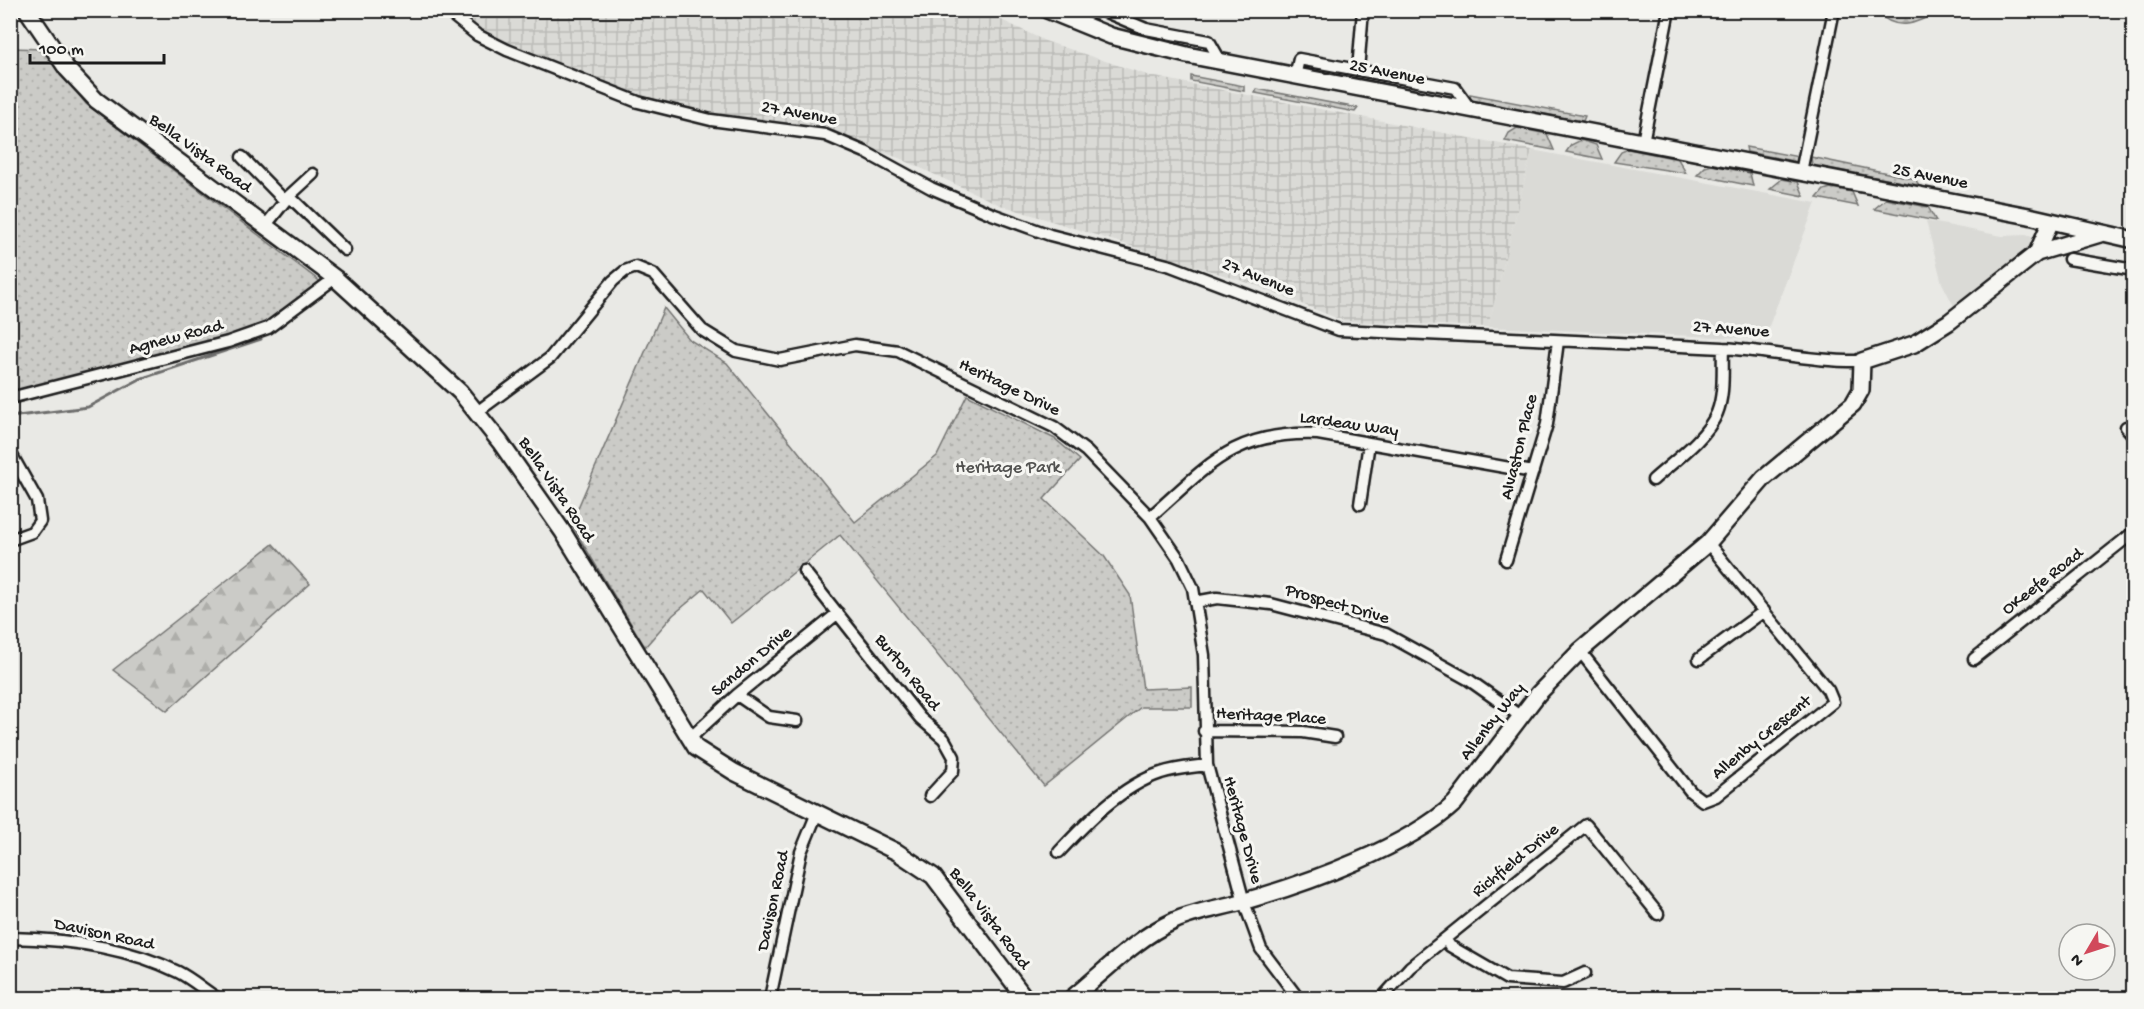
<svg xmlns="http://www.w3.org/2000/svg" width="2144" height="1009" font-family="'Gochi Hand',sans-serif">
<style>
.built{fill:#dadad6}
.industrial{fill:url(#industrial-grid)}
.green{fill:url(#green-dots);stroke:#747472;stroke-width:1.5}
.forest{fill:url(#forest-firs);stroke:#747472;stroke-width:1.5}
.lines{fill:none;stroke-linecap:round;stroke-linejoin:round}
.stream{stroke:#6d6d6c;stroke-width:3}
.street-casing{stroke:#1c1c1c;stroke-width:15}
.secondary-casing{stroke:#1c1c1c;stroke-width:20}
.street{stroke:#f6f6f2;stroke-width:10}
.secondary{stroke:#f6f6f2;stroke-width:15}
.labels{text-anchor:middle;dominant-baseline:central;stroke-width:6;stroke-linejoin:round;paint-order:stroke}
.street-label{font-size:18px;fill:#1c1c1c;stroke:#f6f6f2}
.park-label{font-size:18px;fill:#51514f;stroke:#f6f6f2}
</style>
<defs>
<pattern id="industrial-grid" width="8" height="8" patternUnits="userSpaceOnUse" patternTransform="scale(1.5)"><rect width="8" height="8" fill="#dadad6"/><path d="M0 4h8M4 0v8" fill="none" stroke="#babab7"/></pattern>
<pattern id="green-dots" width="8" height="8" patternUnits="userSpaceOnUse" patternTransform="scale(1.5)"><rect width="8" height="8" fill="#cbcbc7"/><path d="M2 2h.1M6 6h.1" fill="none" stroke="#aeaeaa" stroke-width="1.8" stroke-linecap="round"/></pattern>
<pattern id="forest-firs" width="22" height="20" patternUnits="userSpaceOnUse" patternTransform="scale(1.5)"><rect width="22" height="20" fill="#cbcbc7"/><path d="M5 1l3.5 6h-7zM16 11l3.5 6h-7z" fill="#aeaeaa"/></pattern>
</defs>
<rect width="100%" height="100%" fill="#e9e9e5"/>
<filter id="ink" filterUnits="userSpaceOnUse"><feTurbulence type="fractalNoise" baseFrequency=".0167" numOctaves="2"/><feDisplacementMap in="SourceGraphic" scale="12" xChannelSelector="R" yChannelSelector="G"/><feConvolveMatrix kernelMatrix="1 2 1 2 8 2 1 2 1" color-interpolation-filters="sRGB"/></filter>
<g filter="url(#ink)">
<path class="built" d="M1532 150 1816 203 1764 339 1488 327Z
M1926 221 2002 236 2026 235 2032 237 2031 245 2029 250 1957 312 1942 283Z"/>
<path class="industrial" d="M454 11H983L1045 41 1150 76 1532 150 1488 327 1344 321 1252 284 1000 205 899 158 819 130 709 117 638 100 478 32Z"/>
<path class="green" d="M11 48 43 49 86 104 326 286 266 325 11 398Z
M1191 76 1244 86V91L1191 81Z
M1257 89 1358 108 1355 112 1255 93Z
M1470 94 1585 116 1583 121 1470 100Z
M1517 128 1547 134 1554 150 1505 141 1509 133Z
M1581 140 1596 145 1602 159 1566 152 1571 145Z
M1746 147 1799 157 1798 162 1747 152Z
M1628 149 1678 159 1686 173 1614 162 1621 152Z
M1811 157 1916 179 1918 185 1812 165Z
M1712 165 1750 173 1753 186 1697 175 1705 167Z
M1782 179 1798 182 1804 196 1770 189Z
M1831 188 1852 192 1858 206 1817 198 1824 190Z
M1886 199 1928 207 1936 221 1874 209Z
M664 308 690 340 727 363 855 522 937 456 967 395 1055 439 1080 460 1044 499 1104 556 1130 595 1143 689 1192 687V707H1141L1044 786 840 535 731 623 704 589 673 615 645 647 571 524Z"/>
<path class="forest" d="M1875 11H1939C1914 24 1898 33 1875 11Z
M273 544 310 584 167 711 113 670Z"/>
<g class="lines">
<path class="stream" d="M10 417 88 407 140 379 261 339"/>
<g class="street-casing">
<path id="street" d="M446 10 477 35 507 50 638 102 711 120 825 135 865 152 931 188 992 214 1050 235 1171 266 1339 330 1723 348C1769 351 1815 362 1862 361
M1101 10 1146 29 1209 41 1221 62
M1358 70 1363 10
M1295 76 1299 59 1455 88 1471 110
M1643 142 1669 10
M242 157 285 201
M1801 172 1834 10
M289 196 345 250
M266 225 289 196 313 174
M2069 259 2134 270
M10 398 228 342 268 328 335 278
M477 412 550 358 613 281 625 271 636 267 653 274 702 330 736 351 780 360 855 345 898 351 1054 427 1086 451 1150 517 1179 559 1193 588 1204 655 1207 765 1244 902 1261 949 1298 998
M2126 427 2134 436
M10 452 37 500 40 521 32 532 10 540
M1653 480C1674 461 1706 439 1717 413 1725 393 1722 369 1723 348
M1360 504 1369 443
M1150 517C1209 465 1233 431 1318 434L1533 472
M1506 560 1547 424 1558 341
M804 571 920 718 944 739 954 757 953 771 930 796
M1195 602 1217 598 1271 604 1386 634 1469 680 1520 716
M1580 651 1691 792 1703 801 1716 796 1833 702 1828 690 1708 543
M1699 659 1764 611
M1974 659 2134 532
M737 695 769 717 797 721
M1204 731 1303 732 1335 737
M689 739 737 695 838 613
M1059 852C1086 823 1121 786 1161 773 1175 768 1192 767 1207 765
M10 938C67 939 127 947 178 972 192 979 204 990 217 998
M1446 940 1450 946 1507 979 1563 983 1585 973
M770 998 801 852 817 813
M1382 998 1410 967 1586 825 1658 914"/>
</g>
<g class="secondary-casing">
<path id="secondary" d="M27 10 67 69 96 100 335 278 460 392 500 442 563 532 696 748 734 772 897 852 933 876 1025 998
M1047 10 1111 36 1187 55 2029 216 2134 240
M2037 253 2100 234
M1072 998C1104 972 1136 938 1174 921 1195 911 1222 908 1245 901 1308 883 1408 847 1455 803L1538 694 1580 651 1708 543 1764 478 1853 404 1861 390 1862 361 1914 344 1949 322 2037 253 2051 221"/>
</g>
<use href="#street" class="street"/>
<use href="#secondary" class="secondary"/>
</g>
</g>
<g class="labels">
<g class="street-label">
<text transform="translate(1387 73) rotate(11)">25 Avenue</text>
<text transform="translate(799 114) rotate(10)">27 Avenue</text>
<text transform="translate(200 154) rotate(36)">Bella Vista Road</text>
<text transform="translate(1930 177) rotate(11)">25 Avenue</text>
<text transform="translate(1258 278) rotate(22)">27 Avenue</text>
<text transform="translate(1731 330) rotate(4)">27 Avenue</text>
<text transform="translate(176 338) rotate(-15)">Agnew Road</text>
<text transform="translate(1009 388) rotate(26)">Heritage Drive</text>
<text transform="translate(1349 425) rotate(8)">Lardeau Way</text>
<text transform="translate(1520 447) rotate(-76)">Alvaston Place</text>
<text transform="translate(556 490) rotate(56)">Bella Vista Road</text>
<text transform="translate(2043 582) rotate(-38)">OKeefe Road</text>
<text transform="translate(1337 605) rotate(16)">Prospect Drive</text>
<text transform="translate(752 662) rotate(-40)">Sandon Drive</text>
<text transform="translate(907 673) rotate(51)">Burton Road</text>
<text transform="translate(1271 717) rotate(3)">Heritage Place</text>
<text transform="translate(1493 722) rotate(-52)">Allenby Way</text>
<text transform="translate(1762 738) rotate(-39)">Allenby Crescent</text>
<text transform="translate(1242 830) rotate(75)">Heritage Drive</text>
<text transform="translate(1516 861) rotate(-39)">Richfield Drive</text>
<text transform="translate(774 901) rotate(-78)">Davison Road</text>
<text transform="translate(989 919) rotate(53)">Bella Vista Road</text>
<text transform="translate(104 935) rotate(12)">Davison Road</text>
</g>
<g class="park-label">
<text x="1008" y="468">Heritage Park</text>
</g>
</g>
<rect width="2144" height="1009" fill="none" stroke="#f6f6f2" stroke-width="36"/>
<rect x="18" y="18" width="2108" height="973" fill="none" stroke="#1c1c1c" stroke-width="2" filter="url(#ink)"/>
<g transform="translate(2087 952) rotate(231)"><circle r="28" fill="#f6f6f2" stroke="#9f9f9c" stroke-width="1.5"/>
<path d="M0-4.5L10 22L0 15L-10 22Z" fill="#d1495b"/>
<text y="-9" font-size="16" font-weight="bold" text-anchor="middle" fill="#1c1c1c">N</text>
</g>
<path d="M30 54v9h134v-9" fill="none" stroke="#1c1c1c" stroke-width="3"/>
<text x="39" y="54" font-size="18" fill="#1c1c1c" stroke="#f6f6f2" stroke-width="4.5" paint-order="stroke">100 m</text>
</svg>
